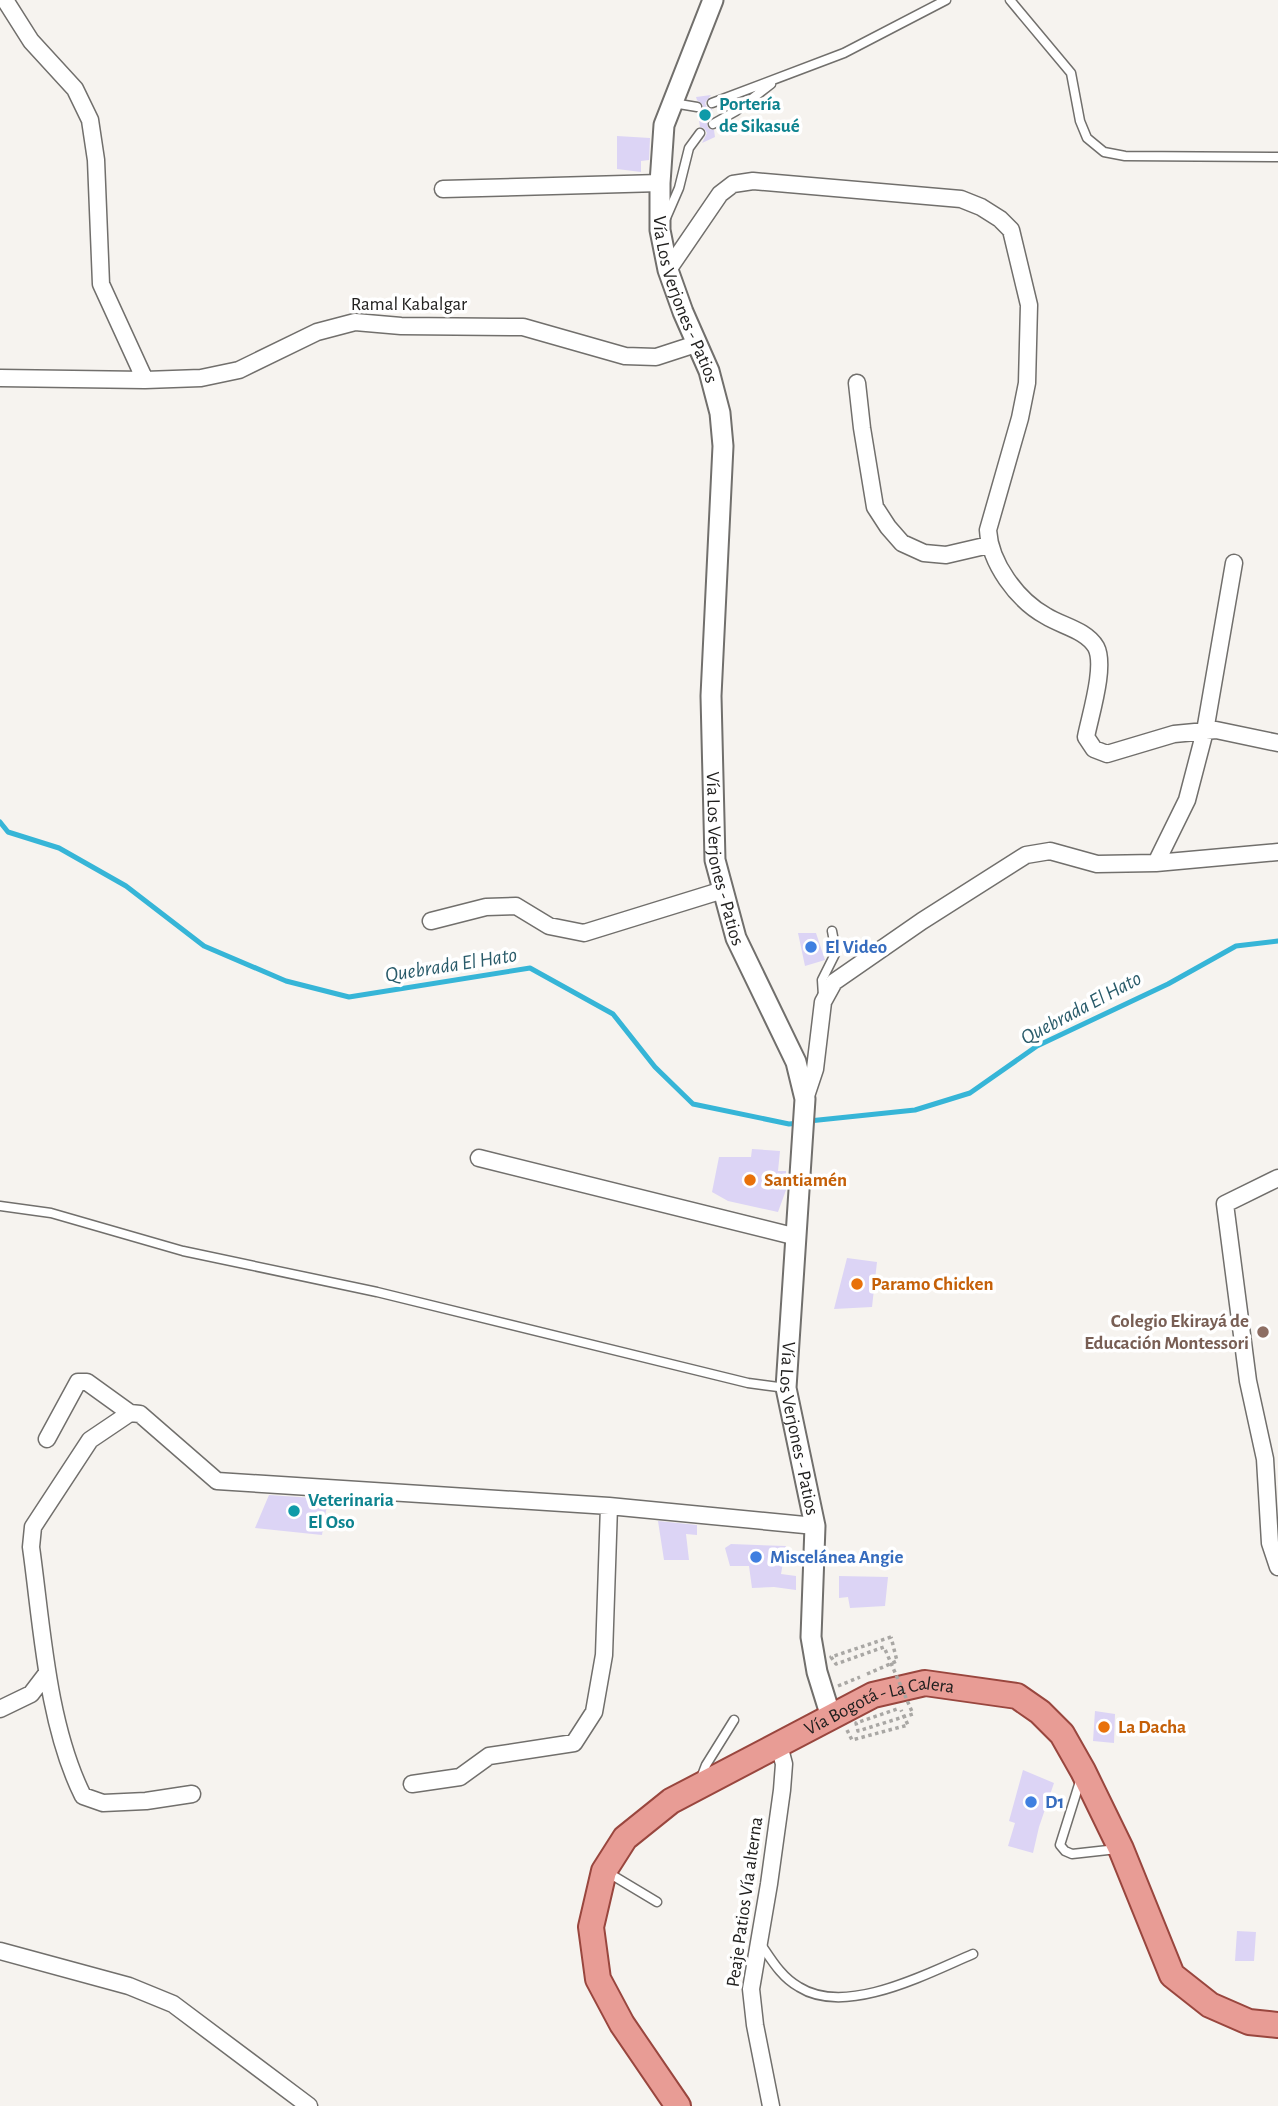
<svg xmlns="http://www.w3.org/2000/svg" width="1278" height="2106" font-family="'Alegreya Sans',sans-serif">
<style>
.lines{fill:none;stroke-linecap:round;stroke-linejoin:round}
.stream{stroke:#36b5d7;stroke-width:5}
.building{fill:#dcd4f5}
.service-casing{stroke:#716f6c;stroke-width:11}
.minor-casing{stroke:#716f6c;stroke-width:19}
.tertiary-casing{stroke:#716f6c;stroke-width:23}
.primary-casing{stroke:#99463e;stroke-width:28}
.path{stroke:#a9a7a4;stroke-width:3.5;stroke-dasharray:3.5 3.5;stroke-linecap:butt}
.service{stroke:#fff;stroke-width:8}
.minor{stroke:#fff;stroke-width:16}
.tertiary{stroke:#fff;stroke-width:19}
.primary{stroke:#e89c95;stroke-width:24}
.path-bridge{stroke:#a9a7a4;stroke-width:3.5;stroke-dasharray:3.5 3.5;stroke-linecap:butt}
.culture-dot{fill:#0f9aa8;stroke:#fff;stroke-width:2.5}
.shop-dot{fill:#3f7fe0;stroke:#fff;stroke-width:2.5}
.food-dot{fill:#e8710a;stroke:#fff;stroke-width:2.5}
.education-dot{fill:#8d6e63;stroke:#fff;stroke-width:2.5}
.labels{text-anchor:middle;dominant-baseline:central;stroke-width:7;stroke-linejoin:round;paint-order:stroke}
.culture-label{font-size:19px;font-weight:bold;fill:#0d838f;stroke:#fff;text-anchor:start}
.street-label{font-size:19px;fill:#21201f;stroke:#fff}
.shop-label{font-size:19px;font-weight:bold;fill:#366cbe;stroke:#fff;text-anchor:start}
.food-label{font-size:19px;font-weight:bold;fill:#c56008;stroke:#fff;text-anchor:start}
.education-label{font-size:19px;font-weight:bold;fill:#785e54;stroke:#fff;text-anchor:end}
.water-label{font-size:21px;font-style:italic;fill:#295b6a;stroke:#fff}
</style>
<rect width="100%" height="100%" fill="#f6f3ef"/>
<g class="lines">
<path class="stream" d="M0 822 8 832 59 848 126 886 204 946 286 981 349 997 530 968 613 1014 655 1067 693 1104 789 1124 799 1123
M809 1121 915 1110 970 1093 1037 1046 1168 984 1236 946 1278 941"/>
</g>
<path class="building" d="M711 95 705 103 707 108 712 109 713 117 708 120 707 125 709 129 714 130 715 137 702 143 707 133 704 128 700 127 698 113 702 111 703 105 697 100 696 97Z
M617 136 650 138 649 160 641 161V172L617 169Z
M798 933H816L825 960 805 966Z
M752 1149 780 1151 778 1171H786V1190L778 1212 728 1201 712 1192 719 1157H751Z
M847 1258 877 1262 872 1307 834 1309Z
M269 1495 328 1499 322 1535 255 1528Z
M658 1521 697 1525V1535L686 1534 689 1560H664Z
M731 1544 786 1546 781 1574 796 1576V1590L774 1587 752 1588 749 1566H730L725 1548Z
M839 1576 888 1577 885 1606 850 1608 848 1597 839 1598Z
M1095 1711 1115 1714 1114 1743 1093 1741Z
M1023 1770 1054 1783 1039 1827 1033 1853 1008 1846 1015 1823 1009 1821Z
M1237 1931 1256 1932 1254 1961H1235Z"/>
<g class="lines">
<g class="service-casing">
<path id="service" d="M1010 0 1071 73 1080 121 1087 138 1104 152 1125 156 1278 157
M673 103 697 107
M712 103 844 53 946 0
M713 124 736 111 771 84
M666 218 679 188 689 148 700 133
M823 996 822 980 836 952 832 931
M0 1206 51 1213 183 1251 377 1292 748 1383 786 1388
M701 1778 706 1765 734 1720
M1081 1778 1060 1845 1065 1851 1072 1854 1117 1849
M607 1872 657 1902
M760 1943C771 1959 781 1977 799 1987 846 2017 928 1973 973 1954"/>
</g>
<g class="minor-casing">
<path id="minor" d="M5 0 31 41 75 89 90 120 96 160 101 284 145 380
M443 189 660 183
M668 270 720 194 733 184 753 181 961 199 981 207 1000 219 1011 230 1029 305 1027 383 1020 418 988 530C990 563 1017 600 1046 616 1062 626 1086 630 1096 647 1106 666 1090 716 1086 737L1094 749 1107 754 1174 734 1216 730 1278 743
M0 378 145 380 201 378 239 370 317 332 355 322 401 326 523 327 625 356 656 357 696 344
M857 383 862 428 875 507 888 527 902 543 924 553 946 555 989 545
M1156 863 1187 800 1205 731 1234 563
M431 921 486 907 516 906 549 926 584 933 723 890
M805 1099 815 1069 823 1002 834 982 922 921 1026 855 1050 851 1097 864 1156 863 1278 852
M479 1158 797 1237
M1278 1178 1225 1204 1248 1381 1265 1459 1270 1543 1278 1567
M47 1439 78 1382H87L130 1413
M0 1709 31 1694 47 1673
M412 1784 460 1777 489 1756 574 1743 594 1712 604 1655 609 1506
M192 1794 146 1801 103 1803 83 1796C47 1724 42 1626 31 1547L33 1527 90 1440 130 1413 140 1414 217 1481 609 1506 815 1526
M0 1951 129 1986 173 2004 309 2106
M771 2106 755 2025 751 1989 769 1884 782 1790 784 1764 779 1745"/>
</g>
<g class="tertiary-casing">
<g id="tertiary">
<path id="s1" d="M713 0 664 125 660 183V230L668 270 683 312 709 371 720 413 723 446 711 696 715 860 736 938 796 1062 805 1099 786 1388 815 1526 811 1637 817 1672 831 1717"/>
</g>
</g>
<g class="primary-casing">
<g id="primary">
<path id="s2" d="M678 2106 622 2024 598 1979 591 1927 604 1871 625 1838 671 1801 873 1695 925 1683 1017 1696 1040 1712 1062 1734 1083 1771 1121 1849 1172 1975 1210 2005 1249 2022 1278 2025"/>
</g>
</g>
<path class="path" d="M867 1674 897 1661 891 1637
M838 1686 860 1677
M847 1730 852 1740 908 1725 901 1710"/>
<use href="#service" class="service"/>
<use href="#minor" class="minor"/>
<use href="#tertiary" class="tertiary"/>
<use href="#primary" class="primary"/>
<path class="path-bridge" d="M891 1637 831 1657 836 1664 884 1647 913 1714 858 1731 856 1723 900 1708"/>
</g>
<g class="culture-dot">
<circle cx="705" cy="115" r="7"/>
<circle cx="294" cy="1511" r="7"/>
</g>
<g class="shop-dot">
<circle cx="811" cy="947" r="7"/>
<circle cx="756" cy="1557" r="7"/>
<circle cx="1031" cy="1802" r="7"/>
</g>
<g class="food-dot">
<circle cx="750" cy="1180" r="7"/>
<circle cx="857" cy="1284" r="7"/>
<circle cx="1104" cy="1727" r="7"/>
</g>
<circle class="education-dot" cx="1263" cy="1332" r="7"/>
<g class="labels">
<g class="culture-label">
<text x="719" y="104">Portería<tspan x="719" dy="22">de Sikasué</tspan></text>
<text x="308" y="1500">Veterinaria<tspan x="308" dy="22">El Oso</tspan></text>
</g>
<g class="street-label">
<text stroke="none"><textPath href="#s1" startOffset="313">Vía Los Verjones - Patios</textPath></text>
<text x="409" y="304">Ramal Kabalgar</text>
<text stroke="none"><textPath href="#s1" startOffset="880">Vía Los Verjones - Patios</textPath></text>
<text stroke="none"><textPath href="#s1" startOffset="1468">Vía Los Verjones - Patios</textPath></text>
<text stroke="none"><textPath href="#s2" startOffset="590">Vía Bogotá - La Calera</textPath></text>
<text transform="translate(745 1902) rotate(-82)">Peaje Patios Vía alterna</text>
</g>
<g class="shop-label">
<text x="825" y="947">El Video</text>
<text x="770" y="1557">Miscelánea Angie</text>
<text x="1045" y="1802">D1</text>
</g>
<g class="food-label">
<text x="764" y="1180">Santiamén</text>
<text x="871" y="1284">Paramo Chicken</text>
<text x="1118" y="1727">La Dacha</text>
</g>
<g class="education-label">
<text x="1249" y="1321">Colegio Ekirayá de<tspan x="1249" dy="22">Educación Montessori</tspan></text>
</g>
<g class="water-label">
<text transform="translate(451 965) rotate(-9)">Quebrada El Hato</text>
<text transform="translate(1081 1008) rotate(-28)">Quebrada El Hato</text>
</g>
</g>
</svg>
